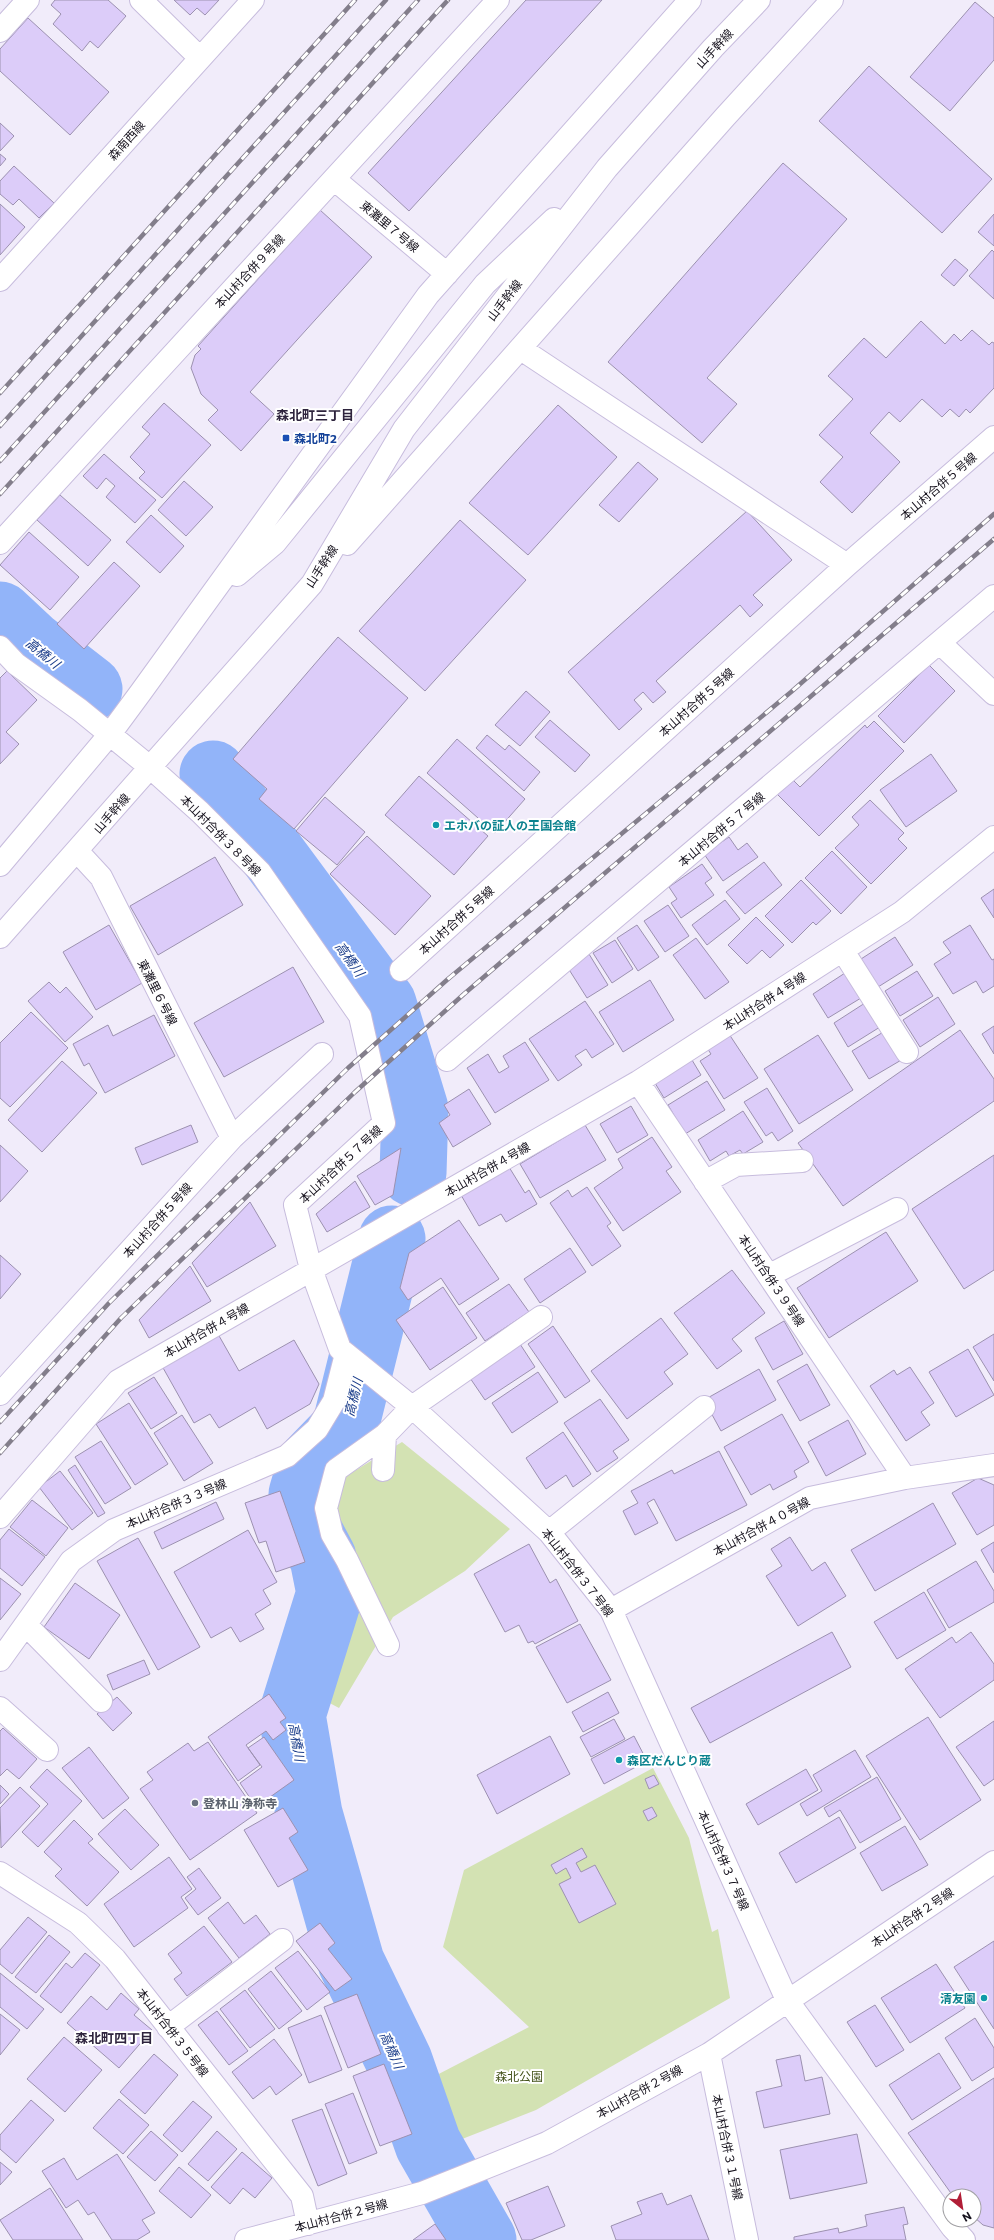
<svg xmlns="http://www.w3.org/2000/svg" width="994" height="2240" font-family="Commissioner,'Noto Sans JP',sans-serif">
<style>
.green{fill:#d3e2b3}
.lines{fill:none;stroke-linecap:round;stroke-linejoin:round}
.river{stroke:#92b4f9;stroke-width:67}
.building{fill:#dcccf9;stroke:#9c91b0}
.minor-casing{stroke:#c7bcdd;stroke-width:24}
.minor{stroke:#fff;stroke-width:22}
.rail-casing{stroke:#837e8b;stroke-width:4.5}
.rail{stroke:#fff;stroke-width:3;stroke-dasharray:9;stroke-linecap:butt}
.transit-dot{fill:#1a4fb4;stroke:#fff;stroke-width:1.5}
.culture-dot{fill:#0f9aa8;stroke:#fff;stroke-width:1.5}
.worship-dot{fill:#6b7280;stroke:#fff;stroke-width:1.5}
.labels{text-anchor:middle;dominant-baseline:central;stroke-width:4;stroke-linejoin:round;paint-order:stroke}
.street-label{font-size:12px;fill:#15111c;stroke:#fff}
.transit-label{font-size:12px;font-weight:bold;fill:#164399;stroke:#fff;text-anchor:start}
.culture-label{font-size:12px;font-weight:bold;fill:#0d838f;stroke:#fff;text-anchor:start}
.worship-label{font-size:12px;font-weight:bold;fill:#5b616d;stroke:#fff;text-anchor:start}
.park-label{font-size:12px;fill:#44531b;stroke:#fff}
.neighbourhood-label{font-size:13px;font-weight:bold;fill:#2e243d;stroke:#fff}
.water-label{font-size:13px;font-style:italic;fill:#1b3d8a;stroke:#fff}
</style>
<rect width="100%" height="100%" fill="#f1ecfa"/>
<path class="green" d="M402 1442 510 1529 465 1571 393 1617 339 1708 309 1692 353 1559 336 1534 338 1481Z
M653 1768 689 1838 712 1932 718 1929 730 1998 536 2110 457 2141 431 2078 529 2027 443 1947 464 1870Z"/>
<g class="lines">
<path class="river" d="M0 615 31 644 89 689
M213 774 383 1004 415 1109 413 1173
M392 1239 345 1428 311 1463 302 1494 306 1526 323 1558 330 1593 292 1715 309 1814 351 1962 399 2061 428 2144 483 2240"/>
</g>
<path class="building" d="M55 0H108L126 16 98 48 90 41 82 51 53 24 61 14 51 5Z
M174 0H219L205 15 197 8 190 15Z
M526 0H602L409 211 368 173Z
M975 2 994 18V60L950 111 910 77Z
M28 18 109 92 70 135 0 71V49Z
M869 66 992 179 942 233 819 121Z
M0 123 14 136 0 151Z
M0 154 6 159 0 166Z
M783 163 847 219 707 378 737 404 702 443 608 362Z
M14 166 54 203 39 218 19 199 13 205 0 194V181Z
M0 204 25 227 0 255Z
M320 210 372 257 250 392 274 414 241 451 208 420 218 410 201 394 191 368 195 355 201 349 198 346Z
M994 214V246L978 232Z
M992 250 994 252V299L969 276Z
M955 259 968 270 954 286 941 275Z
M921 321 945 344 954 334 961 341 972 330 989 345 992 342 994 343V388L970 413 966 409 959 417 950 409 942 417 922 399 900 422 889 412 870 433 900 462 852 513 820 482 843 457 819 435 853 399 828 376 864 338 886 358Z
M164 403 211 445 162 498 139 478 145 472 130 457 150 434 142 427Z
M558 405 617 457 528 555 469 503Z
M104 454 156 500 135 523 106 497 115 486 106 478 97 489 83 476Z
M638 462 658 479 619 522 599 505Z
M184 481 213 507 186 536 158 510Z
M60 495 111 540 88 566 37 520Z
M747 511 792 560 753 595 763 605 750 617 740 605 656 681 666 692 653 703 643 692 634 700 642 709 619 730 568 672Z
M151 515 184 546 160 573 126 542Z
M460 520 526 580 425 691 359 631Z
M29 532 79 577 50 610 0 565Z
M114 562 140 586 84 649 57 624Z
M338 637 408 698 294 829 259 799 267 789 233 759Z
M929 665 955 691 904 743 878 716Z
M7 671 37 700 6 732 19 744 0 764V678Z
M526 691 550 712 520 746 495 725Z
M550 720 590 755 575 772 535 737Z
M874 721 904 751 819 836 777 794 793 780 800 787 865 725 867 728Z
M487 735 505 750 509 745 540 772 524 791 476 748Z
M457 739 525 799 495 833 427 773Z
M931 754 957 791 906 827 880 790Z
M419 776 488 836 454 875 385 815Z
M325 797 365 832 337 865 296 831Z
M870 800 904 833 898 839 907 848 871 884 835 848 859 825 852 817Z
M367 836 431 896 395 935 330 874Z
M729 837 738 850 747 843 758 857 723 881 704 854Z
M832 851 867 887 841 914 805 878Z
M215 857 243 905 158 955 130 906Z
M764 862 782 885 745 914 726 892Z
M702 864 712 878 705 883 714 895 681 918 671 903 677 899 669 887Z
M801 880 831 911 816 925 813 922 792 943 765 916Z
M994 889V918L981 898Z
M725 900 740 919 707 945 692 925Z
M668 905 689 936 665 952 644 921Z
M756 917 784 945 770 958 762 950 747 964 728 945Z
M109 925 142 983 96 1010 63 952Z
M637 925 659 957 638 971 617 938Z
M970 925 992 960 994 959V986L983 993 976 981 953 994 934 964 951 953 943 942Z
M895 937 913 965 878 987 861 959Z
M696 938 729 982 705 999 673 955Z
M615 940 633 969 612 983 593 953Z
M589 954 608 985 587 998 568 968Z
M293 967 324 1022 224 1077 194 1023Z
M917 971 933 996 900 1016 885 991Z
M845 973 861 998 828 1018 813 994Z
M650 980 674 1020 623 1052 599 1012Z
M49 982 60 993 66 987 93 1017 65 1042 28 1001Z
M938 997 955 1024 920 1047 903 1020Z
M585 1001 614 1044 592 1058 586 1049 575 1056 582 1065 558 1081 529 1039Z
M865 1003 880 1027 848 1047 834 1023Z
M31 1012 68 1048 10 1107 0 1098V1043Z
M154 1015 175 1056 105 1093 89 1063 84 1066 73 1044 108 1025 113 1036Z
M994 1026V1054L982 1034Z
M960 1030 994 1079V1101L843 1206 798 1143Z
M885 1031 903 1059 869 1079 852 1051Z
M729 1034 758 1078 724 1099 700 1061 711 1054 707 1048Z
M818 1035 853 1090 799 1124 764 1069Z
M525 1042 549 1080 495 1113 467 1068 488 1054 499 1073 509 1067 503 1056Z
M692 1060 701 1075 664 1098 655 1083Z
M62 1061 97 1093 42 1152 8 1120Z
M707 1081 725 1110 685 1134 668 1105Z
M767 1088 793 1131 778 1141 772 1132 766 1136 744 1102Z
M469 1089 491 1124 453 1147 439 1123 450 1115 444 1105Z
M631 1106 648 1135 617 1153 600 1124Z
M743 1111 763 1142 743 1154 740 1150 729 1156 726 1151 710 1161 698 1140Z
M191 1125 198 1142 142 1165 135 1148Z
M585 1125 606 1160 540 1198 520 1164Z
M652 1137 672 1167 666 1171 681 1192 623 1231 594 1188 623 1168 618 1159Z
M0 1145 28 1171 0 1202Z
M401 1148 393 1195 375 1205 357 1176Z
M994 1155V1270L964 1289 912 1209Z
M509 1167 525 1193 529 1190 537 1204 506 1222 501 1214 479 1226 461 1195Z
M355 1181 370 1207 327 1232 316 1214Z
M587 1187 611 1223 607 1226 621 1246 592 1266 550 1203 568 1190 572 1197Z
M250 1202 276 1246 207 1287 192 1263Z
M459 1220 499 1279 459 1305 441 1278 408 1300 400 1288 409 1253Z
M886 1232 918 1281 829 1338 797 1288Z
M570 1248 586 1272 540 1303 524 1279Z
M0 1255 21 1274 0 1299Z
M190 1266 211 1301 149 1338 139 1320Z
M732 1270 765 1313 732 1339 742 1351 717 1369 674 1313Z
M509 1284 529 1312 485 1341 466 1313Z
M443 1287 477 1338 430 1370 396 1320Z
M661 1318 688 1354 664 1372 673 1384 627 1419 591 1371Z
M784 1321 803 1354 773 1370 755 1338Z
M553 1326 590 1381 565 1398 528 1344Z
M218 1334 239 1371 294 1340 319 1384 310 1404 267 1429 255 1407 219 1428 210 1414 194 1423 162 1366Z
M994 1334V1381L973 1347Z
M520 1344 535 1367 485 1400 470 1378Z
M968 1349 994 1395 956 1417 929 1372Z
M807 1364 830 1405 800 1421 777 1381Z
M910 1367 934 1403 921 1412 930 1425 906 1441 870 1386 894 1370 897 1375Z
M759 1369 776 1400 721 1431 704 1400Z
M538 1372 558 1402 512 1433 492 1403Z
M154 1377 177 1413 151 1429 128 1393Z
M600 1399 629 1440 613 1451 618 1458 597 1472 564 1423Z
M129 1403 168 1464 135 1485 96 1424Z
M782 1414 809 1462 794 1471 797 1477 773 1490 770 1484 751 1495 724 1447Z
M182 1415 213 1463 184 1481 154 1433Z
M848 1420 866 1454 826 1476 808 1442Z
M563 1432 591 1474 573 1487 566 1475 546 1489 526 1458Z
M101 1441 131 1488 105 1504 75 1457Z
M719 1451 747 1505 676 1541 654 1499 647 1503 658 1523 635 1535 623 1511 638 1503 631 1491 672 1470 674 1474Z
M75 1465 105 1513 98 1517 68 1470Z
M60 1471 93 1513 72 1530 39 1487Z
M978 1478 994 1485V1525L977 1535 952 1493Z
M280 1491 305 1562 276 1572 266 1541 259 1543 245 1503Z
M32 1500 68 1528 46 1556 10 1527Z
M216 1502 224 1519 162 1549 154 1532Z
M933 1503 956 1544 875 1591 851 1550Z
M9 1529 45 1557 22 1586 0 1568V1540Z
M248 1530 277 1582 263 1590 271 1604 255 1614 264 1629 240 1642 231 1627 211 1638 174 1572Z
M790 1537 812 1571 825 1562 846 1596 798 1626 766 1576 782 1566 771 1549Z
M138 1538 200 1647 158 1670 97 1561Z
M994 1542V1573L981 1550Z
M529 1544 550 1583 556 1579 578 1621 535 1644 533 1641 528 1643 519 1625 505 1632 474 1574Z
M976 1561 994 1591V1602L949 1628 927 1590Z
M0 1578 21 1594 0 1620Z
M75 1583 120 1615 89 1659 44 1627Z
M924 1592 946 1630 897 1659 874 1622Z
M580 1624 611 1680 567 1703 536 1647Z
M832 1632 851 1667 710 1743 691 1708Z
M971 1632 994 1664V1680L940 1718 905 1669 952 1637 956 1643Z
M144 1660 150 1674 113 1690 107 1675Z
M608 1692 619 1713 583 1732 572 1712Z
M269 1694 286 1718 280 1722 286 1730 273 1740 266 1731 246 1745 260 1765 238 1781 208 1737Z
M117 1697 132 1713 113 1731 97 1714Z
M928 1717 981 1800 920 1840 866 1756Z
M614 1719 625 1739 591 1757 580 1737Z
M994 1721V1779L984 1786 956 1747Z
M3 1728 37 1759 19 1779 7 1769 0 1776V1731Z
M550 1736 570 1774 497 1814 477 1775Z
M634 1736 647 1761 604 1784 591 1759Z
M264 1737 294 1780 256 1807 240 1783 262 1767 248 1748Z
M208 1742 257 1813 190 1860 140 1789 153 1780 147 1772 188 1743 194 1751Z
M89 1747 129 1798 103 1819 62 1768Z
M855 1750 871 1777 807 1816 800 1804 822 1791 813 1775Z
M47 1769 82 1801 38 1847 22 1832 48 1804 30 1787Z
M806 1769 818 1790 758 1825 746 1804Z
M654 1775 659 1784 649 1789 645 1779Z
M877 1777 901 1819 860 1843 840 1810 829 1817 824 1808Z
M0 1785 9 1794 0 1804Z
M20 1787 40 1806 1 1848 0 1808Z
M652 1807 657 1816 648 1821 643 1811Z
M283 1808 298 1832 289 1838 308 1870 278 1887 244 1830Z
M125 1809 159 1845 131 1870 98 1834Z
M839 1817 856 1848 796 1883 779 1853Z
M74 1820 93 1839 88 1843 119 1872 87 1906 55 1876 62 1869 44 1852Z
M905 1826 928 1865 882 1891 860 1853Z
M582 1848 587 1857 576 1863 581 1872 595 1865 616 1904 579 1923 559 1884 571 1878 566 1868 556 1874 551 1865Z
M169 1857 192 1889 181 1897 188 1908 134 1947 104 1904Z
M199 1868 221 1898 198 1915 185 1898 196 1889 187 1877Z
M228 1902 244 1924 256 1915 270 1934 239 1958 208 1918Z
M28 1917 47 1932 12 1974 0 1964V1950Z
M320 1923 335 1943 328 1949 352 1979 335 1991 296 1941Z
M204 1926 232 1962 187 1996 174 1979 182 1973 168 1954Z
M49 1935 70 1952 36 1993 15 1977Z
M994 1941V2029L954 1967Z
M298 1951 330 1992 307 2010 275 1968Z
M85 1953 100 1965 61 2013 40 1996 66 1963 72 1968Z
M936 1964 965 2008 910 2043 881 1998Z
M271 1971 302 2011 279 2029 248 1989Z
M0 1973 44 2009 27 2029 0 2007Z
M245 1990 275 2029 250 2048 220 2009Z
M121 1993 139 2009 134 2015 152 2030 119 2068 67 2023 91 1996 107 2010Z
M357 1994 381 2054 348 2068 324 2007Z
M875 2005 904 2050 876 2067 847 2022Z
M217 2011 248 2051 229 2065 198 2025Z
M0 2014 20 2030 0 2055Z
M321 2015 342 2070 309 2083 288 2028Z
M975 2018 994 2048V2067L972 2081 945 2038Z
M64 2037 102 2070 65 2112 27 2079Z
M274 2039 302 2075 276 2095 270 2086 253 2099 232 2072Z
M939 2053 961 2088 912 2120 889 2085Z
M154 2054 178 2075 145 2114 120 2092Z
M800 2055 805 2081 822 2077 830 2114 764 2128 756 2092 782 2086 776 2060Z
M384 2064 412 2134 380 2146 353 2076Z
M994 2078V2228L983 2225 974 2217V2196H953L908 2133Z
M353 2093 377 2153 349 2164 325 2104Z
M119 2099 149 2125 123 2154 93 2128Z
M31 2100 54 2120 16 2163 0 2149V2135Z
M193 2101 212 2117 182 2152 163 2135Z
M322 2109 347 2174 318 2186 292 2120Z
M151 2131 178 2155 155 2181 127 2157Z
M217 2131 237 2149 208 2181 188 2164Z
M857 2134 867 2183 790 2199 780 2150Z
M242 2152 272 2178 255 2198 243 2188 230 2204 211 2187Z
M117 2154 155 2213 142 2220 150 2232 137 2240H112L94 2212 88 2215 78 2200 66 2208 42 2171 64 2158 77 2180Z
M0 2162 12 2172 0 2185Z
M179 2167 211 2195 191 2218 159 2191Z
M548 2186 565 2226 531 2240H522L506 2203Z
M50 2188 83 2240H13L0 2220Z
M662 2193 667 2205 691 2195 709 2240H616L611 2226 642 2214 637 2202Z
M904 2207 908 2224 903 2225 906 2240H794V2237L838 2228 839 2233 867 2226 865 2215Z
M435 2224 446 2240H413Z"/>
<g class="lines">
<g class="minor-casing">
<path id="minor" d="M141 0 200 58
M0 31 28 0
M334 179 447 274
M0 280 253 0
M521 349 847 565
M0 543 498 0
M347 544 725 117 832 0
M237 575 275 543 485 284 554 219
M940 643 994 694
M0 647 16 664 80 710 151 768 200 812 260 872 360 1016 384 1123 295 1205 311 1269 340 1349 412 1407 549 1532 611 1610 787 2000 952 2227 964 2240
M77 851 101 877 232 1138
M0 865 110 734 141 692 428 295 690 0
M0 937 312 584 404 429 607 168 713 48 759 0
M843 951 907 1052
M401 970 847 565 994 437
M447 1060 994 596
M638 1082 905 1478
M705 1182 736 1165 802 1161
M770 1275 897 1209
M0 1394 232 1138 322 1054
M385 1435 336 1470 326 1508 332 1534 347 1560 388 1645
M383 1470 385 1435 412 1407 541 1317
M0 1517 118 1381 638 1082 902 912 994 837
M549 1532 704 1407
M611 1610 810 1498 905 1478 994 1465
M26 1625 101 1701
M0 1660 71 1561 114 1530 287 1456 317 1429 334 1401 346 1354
M0 1708 47 1750
M0 1873 78 1923 115 1959 302 2196 308 2224
M168 2027 282 1940
M709 2054 747 2240
M246 2240 422 2193 547 2143 709 2054 994 1862"/>
</g>
<use href="#minor" class="minor"/>
<g class="rail-casing">
<path id="rail" d="M0 393 355 0
M0 426 386 0
M0 461 418 0
M0 494 448 0
M0 1422 109 1303 348 1068 448 979 791 692 994 514
M0 1453 121 1318 355 1092 464 994 994 539"/>
</g>
<use href="#rail" class="rail"/>
</g>
<rect class="transit-dot" x="282" y="434" width="8" height="8" rx="2"/>
<g class="culture-dot">
<circle cx="436" cy="825" r="4"/>
<circle cx="619" cy="1760" r="4"/>
<circle cx="984" cy="1998" r="4"/>
</g>
<circle class="worship-dot" cx="195" cy="1803" r="4"/>
<g class="labels">
<g class="street-label">
<text transform="translate(714 48) rotate(-47)">山手幹線</text>
<text transform="translate(126 140) rotate(-48)">森南西線</text>
<text transform="translate(390 226) rotate(40)">東灘里７号線</text>
<text transform="translate(249 271) rotate(-47)">本山村合併９号線</text>
<text transform="translate(504 300) rotate(-52)">山手幹線</text>
<text transform="translate(938 486) rotate(-41)">本山村合併５号線</text>
<text transform="translate(321 566) rotate(-57)">山手幹線</text>
<text transform="translate(696 702) rotate(-42)">本山村合併５号線</text>
<text transform="translate(111 813) rotate(-49)">山手幹線</text>
<text transform="translate(721 829) rotate(-40)">本山村合併５７号線</text>
<text transform="translate(221 835) rotate(45)">本山村合併３８号線</text>
<text transform="translate(456 920) rotate(-42)">本山村合併５号線</text>
<text transform="translate(158 992) rotate(63)">東灘里６号線</text>
<text transform="translate(764 1001) rotate(-33)">本山村合併４号線</text>
<text transform="translate(340 1164) rotate(-43)">本山村合併５７号線</text>
<text transform="translate(487 1169) rotate(-30)">本山村合併４号線</text>
<text transform="translate(157 1220) rotate(-48)">本山村合併５号線</text>
<text transform="translate(772 1280) rotate(56)">本山村合併３９号線</text>
<text transform="translate(206 1330) rotate(-30)">本山村合併４号線</text>
<text transform="translate(176 1503) rotate(-23)">本山村合併３３号線</text>
<text transform="translate(761 1526) rotate(-29)">本山村合併４０号線</text>
<text transform="translate(578 1572) rotate(52)">本山村合併３７号線</text>
<text transform="translate(724 1860) rotate(66)">本山村合併３７号線</text>
<text transform="translate(912 1917) rotate(-34)">本山村合併２号線</text>
<text transform="translate(173 2032) rotate(52)">本山村合併３５号線</text>
<text transform="translate(639 2091) rotate(-29)">本山村合併２号線</text>
<text transform="translate(728 2147) rotate(78)">本山村合併３１号線</text>
<text transform="translate(341 2215) rotate(-15)">本山村合併２号線</text>
</g>
<g class="transit-label">
<text x="294" y="438">森北町2</text>
</g>
<g class="culture-label">
<text x="444" y="825">エホバの証人の王国会館</text>
<text x="627" y="1760">森区だんじり蔵</text>
<text x="976" y="1998" text-anchor="end">清友園</text>
</g>
<g class="worship-label">
<text x="203" y="1803">登林山 浄称寺</text>
</g>
<g class="park-label">
<text x="519" y="2076">森北公園</text>
</g>
<g class="neighbourhood-label">
<text x="315" y="415">森北町三丁目</text>
<text x="114" y="2038">森北町四丁目</text>
</g>
<g class="water-label">
<text transform="translate(43 653) rotate(39)">高橋川</text>
<text transform="translate(350 959) rotate(54)">高橋川</text>
<text transform="translate(353 1397) rotate(-76)">高橋川</text>
<text transform="translate(297 1742) rotate(80)">高橋川</text>
<text transform="translate(392 2050) rotate(66)">高橋川</text>
</g>
</g>
<g transform="translate(962 2208) rotate(150)"><circle r="19" fill="#ffffff" stroke="#a1a0a4"/>
<path d="M0-3L7 15L0 10L-7 15Z" fill="#b11e37"/>
<text y="-6" font-size="11" font-weight="bold" text-anchor="middle" fill="#15111c">N</text>
</g>
</svg>
